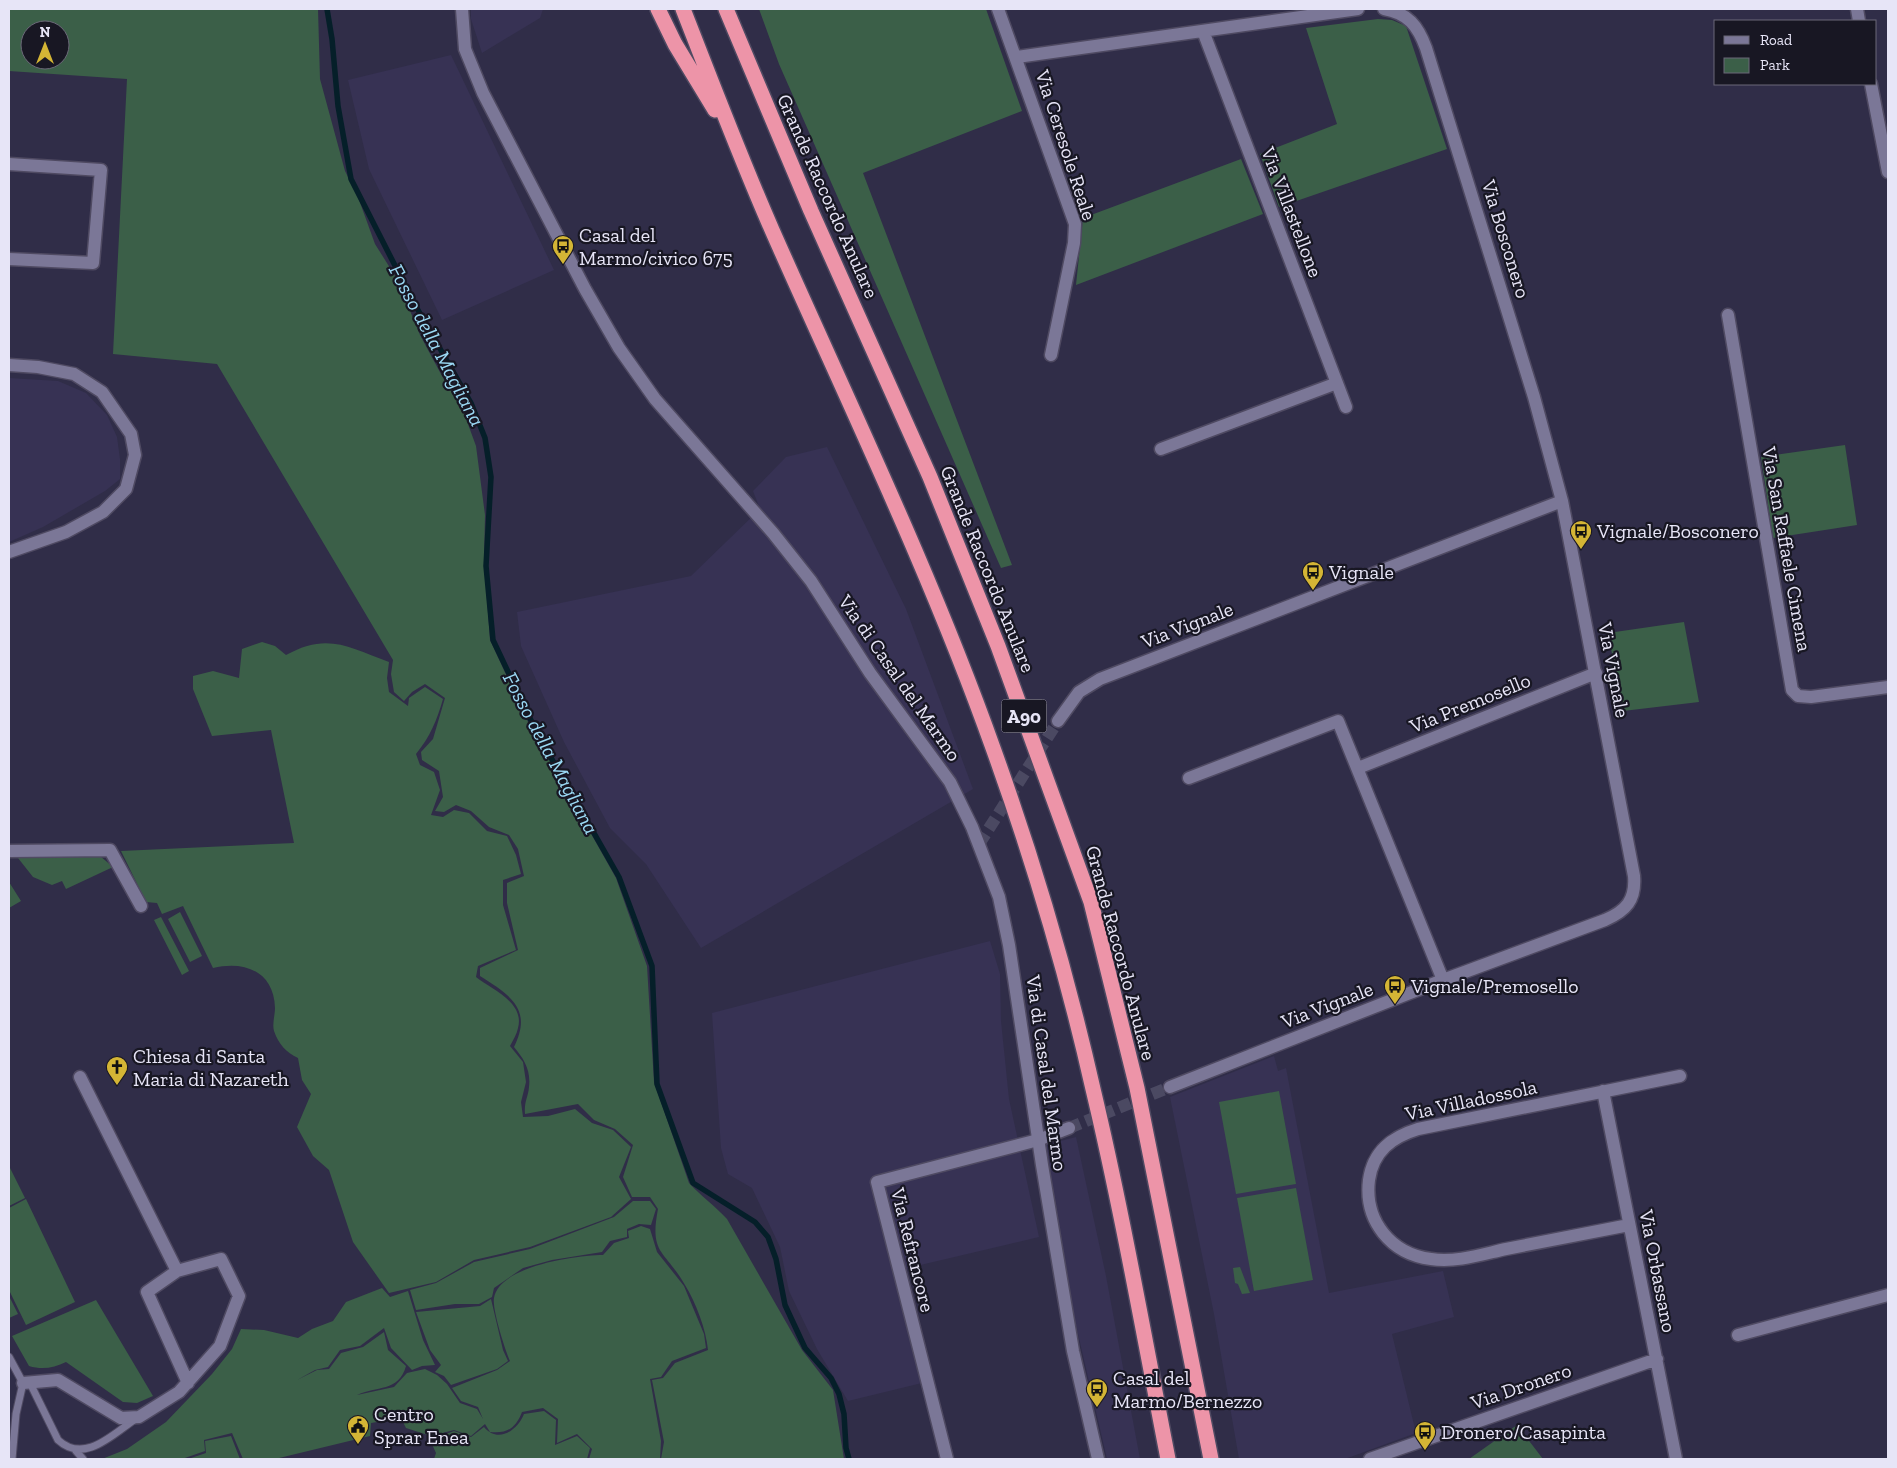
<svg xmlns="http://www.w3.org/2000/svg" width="1897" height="1468" font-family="'Zilla Slab',serif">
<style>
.built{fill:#373254}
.green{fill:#3b5f48;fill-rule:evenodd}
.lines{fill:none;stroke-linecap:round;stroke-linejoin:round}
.stream{stroke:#051f29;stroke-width:5.5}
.street-tunnel{stroke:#4b4962;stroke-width:12;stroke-dasharray:12 6;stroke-linecap:butt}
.lane-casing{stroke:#4f4a62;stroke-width:9}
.street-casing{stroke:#4f4a62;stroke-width:15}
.secondary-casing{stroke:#4f4a62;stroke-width:15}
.highway-casing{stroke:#4f4a62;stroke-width:18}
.lane{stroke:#7b7797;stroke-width:7}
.street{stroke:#7b7797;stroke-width:12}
.secondary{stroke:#7b7797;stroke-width:12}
.highway{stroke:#ed94a8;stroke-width:15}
.labels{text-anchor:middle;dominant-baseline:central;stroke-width:4.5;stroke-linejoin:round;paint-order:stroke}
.shield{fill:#181723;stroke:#a9a7b7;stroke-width:1}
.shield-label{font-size:19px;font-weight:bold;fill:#e7e5f7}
.street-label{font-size:20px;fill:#e7e5f7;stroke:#181723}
.poi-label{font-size:20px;fill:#e7e5f7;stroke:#181723;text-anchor:start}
.water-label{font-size:21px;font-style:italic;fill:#9ad8f3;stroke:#181723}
</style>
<rect width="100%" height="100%" fill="#302d48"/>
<path class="built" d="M471 9H543L540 18 482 53 471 19Z
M451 55 554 270 442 320 369 169 348 80Z
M9 378 58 381 86 393 107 415 117 437 120 459V479L105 491 43 527 9 542Z
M827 447 906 609 973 789 701 948 646 864 610 828 564 742 521 646 517 612 691 576 760 509 753 491 786 457Z
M990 941 1000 974 1001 1021 1009 1099 1039 1237 895 1271 922 1383 848 1401 817 1349 789 1291 780 1247 752 1188 728 1174 721 1148 712 1013Z
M1274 1056 1278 1071 1286 1068 1329 1293 1443 1271 1454 1317 1392 1334 1416 1433 1345 1459H1239L1214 1314 1170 1097Z
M1076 1137 1106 1276 1140 1459H1107L1075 1321 1045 1145Z"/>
<path class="green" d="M9 9H318L320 79 345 171 358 197 375 244 397 279 420 335 442 376 461 405 476 446 485 515 484 560 490 640 528 722 616 878 647 966 654 1082 689 1183C701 1196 715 1206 727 1219L802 1350 833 1390 844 1459H661L664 1442 652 1380 663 1378 675 1363 708 1350C706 1329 696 1303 685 1285 665 1250 649 1255 658 1209L650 1197H632L623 1177 633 1145 615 1129 594 1120 578 1104 525 1114C524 1101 528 1098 529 1087 531 1070 524 1059 514 1047 533 1009 510 995 480 976V968L518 950 507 903V883L524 876 518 849 509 835 489 827 471 811 456 805 444 812 435 811 443 797 439 771 422 760 421 752 433 739 445 698 425 684 412 692 404 701 394 692 391 674 393 660 217 364 113 354 127 79 9 71ZM30 30H60V60H30Z
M759 9H986L1022 111 863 173 1012 565 1001 568 779 64Z
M1378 19 1392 20 1406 26 1447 149 1279 207 1260 154 1337 124 1306 28Z
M1241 159 1263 214 1076 285 1083 218Z
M1845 445 1857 525 1773 538 1761 457Z
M1684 622 1699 702 1623 711 1608 633Z
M262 642 275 646 286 655C327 632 349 647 389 662L387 678 389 692 408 706 409 698 425 687 443 699C437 720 430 737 416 754L420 765 434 772 440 790 431 815 443 817 454 810 469 813 487 831 507 836 516 855 521 874 503 880V905L516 950 478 966 476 977C491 989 525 1002 518 1028 517 1034 513 1040 510 1046L523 1062 526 1082 521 1102 523 1117 548 1116 575 1109 592 1123 613 1130 631 1147 619 1177 631 1199 611 1217 530 1247 474 1260 436 1282 389 1293 353 1242 329 1170 313 1156 297 1127 311 1094 302 1080 298 1058C286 1052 279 1045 274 1031 272 1024 275 1015 275 1008 274 972 245 960 213 968L183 906 162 914 157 903 146 902 121 851 294 843 271 730 212 736 193 689V676L213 671 239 678 242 649Z
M100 856 113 867 66 889 62 881 52 885 33 877 18 858Z
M9 882 21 901 9 908Z
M180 912 202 956 190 962 168 919Z
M161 917 189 971 182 975 154 920Z
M1279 1091 1296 1184 1236 1194 1219 1102Z
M9 1166 25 1198 9 1206Z
M1296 1188 1313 1280 1254 1291 1237 1198Z
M26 1199 75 1302 26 1325 9 1290V1208Z
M633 1201H650L656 1209 651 1225 639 1224 627 1229V1237L610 1241 602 1252 552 1260 523 1268 494 1288 492 1297 479 1304H455L416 1310 410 1290 436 1283 474 1262 530 1249 614 1217Z
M641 1226 650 1229 657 1252 684 1286 704 1334 706 1348 672 1361 661 1377 650 1379 661 1441 660 1459H589L592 1449 577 1434 557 1443 558 1419 543 1408 522 1412C516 1428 507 1434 490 1432L485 1424 471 1436 454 1430 431 1436 406 1428 401 1418 371 1423 370 1436 275 1459H243L232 1433 204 1440 205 1451 182 1459H102L127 1449 166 1422 212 1374 232 1349 241 1329 264 1330 298 1338 312 1329 333 1321 346 1302 382 1288 390 1297 408 1291 423 1340 435 1365 422 1366 412 1370 391 1348 384 1328 360 1346 340 1350 328 1367 315 1370 297 1380 317 1370 329 1369 341 1353 363 1347 384 1332 388 1350 406 1366C399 1392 376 1386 357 1395L394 1387 407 1373 425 1369 437 1375 447 1384 460 1403 477 1409 483 1419 478 1407 461 1401 452 1388 497 1370 510 1361C505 1350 492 1309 494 1298 499 1266 577 1255 603 1255L614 1243 629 1238 628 1231Z
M1240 1267 1250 1293 1242 1294 1238 1284 1235 1283 1233 1268Z
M9 1296 18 1314 9 1318Z
M491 1299 503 1350 508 1361 497 1369 451 1385 444 1376 435 1372 441 1365 430 1350 416 1312 480 1306Z
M96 1300 153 1396 137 1403 123 1402 66 1362C54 1368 42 1370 29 1366L12 1336Z
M544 1411 556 1420 555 1445 577 1436 590 1448 587 1459H434L436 1453 430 1440 454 1431 471 1437 484 1427C498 1444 518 1430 524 1414Z
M1517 1425 1543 1459H1469Z
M231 1436 240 1459H188L206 1453 205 1441Z"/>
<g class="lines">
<path class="stream" d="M327 9 332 39 338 106 351 179 414 303 471 403 485 438 491 477 486 566 493 640 537 733 619 877 652 966 657 1084 693 1183 755 1222 768 1237 776 1259 785 1305 805 1348 831 1378 839 1394 844 1414 846 1448 849 1459"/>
<path class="street-tunnel" d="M979 844 1058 721
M1069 1128 1170 1087"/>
<g class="lane-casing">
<path id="lane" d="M9 1357 23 1383 16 1414 12 1459
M30 1383 58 1440C84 1464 112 1435 134 1420
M76 1451 83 1459"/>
</g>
<g class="street-casing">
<path id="street" d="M998 9 1075 224 1074 243 1051 355
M1384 9C1408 13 1418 26 1426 48L1534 397 1562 501
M1857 9 1859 21
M1203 31 1346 407
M1017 57 1358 9
M1871 84 1888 172
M9 164 101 170 93 263 9 259
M1728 315 1792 690 1798 696 1811 697 1888 687
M9 365 38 367 74 374 102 392 131 434 135 455 126 489 103 512 66 532 9 552
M1161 449 1337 383
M1058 721 1079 692 1100 679 1562 501 1634 876C1636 900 1626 911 1605 920L1443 980 1170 1087
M1358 768 1596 673
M1189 778 1338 721 1443 980
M9 851 110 850 141 906
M1603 1091 1676 1459
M1629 1225C1588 1233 1547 1241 1506 1249 1483 1254 1456 1263 1431 1259 1391 1254 1364 1221 1369 1180 1373 1151 1392 1137 1418 1129L1680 1076
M177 1271 147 1292 188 1383
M1738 1335 1888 1295
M23 1383 58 1380 121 1418 139 1417 179 1392 220 1346 239 1296 221 1259 177 1271 80 1077
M947 1459 877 1182 1038 1140 1069 1128
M1370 1459 1657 1359"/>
</g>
<g class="secondary-casing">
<path id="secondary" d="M462 9 465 49 483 93 585 289 619 348 655 399 773 533 811 581 870 673 950 782 972 827 999 897 1009 945 1042 1165 1073 1351 1098 1459"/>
</g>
<g class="highway-casing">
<path id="highway" d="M658 9 675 44 715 110
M683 9C712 83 740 157 772 230 848 402 930 571 993 748 1033 859 1067 974 1093 1089 1122 1211 1144 1336 1168 1459
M726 9 811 211 930 477 998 646 1091 902 1137 1088 1211 1459"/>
</g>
<use href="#lane" class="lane"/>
<use href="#street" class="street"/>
<use href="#secondary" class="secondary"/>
<use href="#highway" class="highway"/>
</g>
<defs>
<g id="bus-pin" transform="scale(1.125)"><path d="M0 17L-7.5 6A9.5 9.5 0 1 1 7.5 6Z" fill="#d4b535" stroke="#181723"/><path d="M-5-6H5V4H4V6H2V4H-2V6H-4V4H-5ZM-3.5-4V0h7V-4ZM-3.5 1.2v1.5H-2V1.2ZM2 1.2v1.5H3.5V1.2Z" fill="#111"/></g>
<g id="church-pin" transform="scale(1.125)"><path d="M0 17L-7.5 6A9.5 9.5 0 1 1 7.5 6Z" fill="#d4b535" stroke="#181723"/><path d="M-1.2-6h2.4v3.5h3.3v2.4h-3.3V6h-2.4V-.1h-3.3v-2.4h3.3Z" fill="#111"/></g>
<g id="civic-pin" transform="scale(1.125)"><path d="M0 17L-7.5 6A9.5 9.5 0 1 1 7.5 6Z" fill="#d4b535" stroke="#181723"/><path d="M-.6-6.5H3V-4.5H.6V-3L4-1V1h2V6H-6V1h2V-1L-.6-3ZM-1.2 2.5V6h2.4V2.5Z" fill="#111"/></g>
</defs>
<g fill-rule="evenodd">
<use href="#bus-pin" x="563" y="246"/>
<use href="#bus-pin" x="1581" y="531"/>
<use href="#bus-pin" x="1313" y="572"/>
<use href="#bus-pin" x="1395" y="986"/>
<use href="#church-pin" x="117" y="1067"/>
<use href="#bus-pin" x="1097" y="1389"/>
<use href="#civic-pin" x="358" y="1426"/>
<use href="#bus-pin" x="1425" y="1432"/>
</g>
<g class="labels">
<rect class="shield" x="1001.5" y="699.5" width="45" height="33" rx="4"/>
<g class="shield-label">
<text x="1024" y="716">A90</text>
</g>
<g class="street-label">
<text transform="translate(1066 145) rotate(72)">Via Ceresole Reale</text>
<text transform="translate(828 196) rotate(66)">Grande Raccordo Anulare</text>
<text transform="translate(1292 212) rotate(69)">Via Villastellone</text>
<text transform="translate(1506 239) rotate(73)">Via Bosconero</text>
<text transform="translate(1787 549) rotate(80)">Via San Raffaele Cimena</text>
<text transform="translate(988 569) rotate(68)">Grande Raccordo Anulare</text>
<text transform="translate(1187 625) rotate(-21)">Via Vignale</text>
<text transform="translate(1614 670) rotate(79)">Via Vignale</text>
<text transform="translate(900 678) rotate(55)">Via di Casal del Marmo</text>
<text transform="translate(1470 703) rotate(-22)">Via Premosello</text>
<text transform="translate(1121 953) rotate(75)">Grande Raccordo Anulare</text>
<text transform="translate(1327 1005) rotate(-21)">Via Vignale</text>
<text transform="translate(1047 1073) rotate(82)">Via di Casal del Marmo</text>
<text transform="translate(1471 1100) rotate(-12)">Via Villadossola</text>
<text transform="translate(913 1250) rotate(76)">Via Refrancore</text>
<text transform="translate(1658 1271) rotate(79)">Via Orbassano</text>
<text transform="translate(1521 1386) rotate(-19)">Via Dronero</text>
</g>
<g class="poi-label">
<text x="579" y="235">Casal del<tspan x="579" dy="23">Marmo/civico 675</tspan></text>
<text x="1597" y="531">Vignale/Bosconero</text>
<text x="1329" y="572">Vignale</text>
<text x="1411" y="986">Vignale/Premosello</text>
<text x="133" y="1056">Chiesa di Santa<tspan x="133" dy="23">Maria di Nazareth</tspan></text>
<text x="1113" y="1378">Casal del<tspan x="1113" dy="23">Marmo/Bernezzo</tspan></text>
<text x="374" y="1414">Centro<tspan x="374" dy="23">Sprar Enea</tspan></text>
<text x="1441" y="1432">Dronero/Casapinta</text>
</g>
<g class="water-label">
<text transform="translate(437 345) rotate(62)">Fosso della Magliana</text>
<text transform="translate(551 753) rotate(62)">Fosso della Magliana</text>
</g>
</g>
<rect width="1897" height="1468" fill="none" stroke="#e7e5f7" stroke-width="20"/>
<rect x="1714" y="20" width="162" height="65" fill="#181723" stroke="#6b6978"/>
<rect x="1724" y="36" width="25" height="8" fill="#7b7797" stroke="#6b6978"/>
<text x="1760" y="45" font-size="15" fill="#e7e5f7">Road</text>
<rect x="1724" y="58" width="25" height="15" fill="#3b5f48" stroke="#6b6978"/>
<text x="1760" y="70" font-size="15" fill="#e7e5f7">Park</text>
<g transform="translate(45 45)"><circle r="24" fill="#181723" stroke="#6b6978"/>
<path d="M0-4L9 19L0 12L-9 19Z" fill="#d4b535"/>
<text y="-8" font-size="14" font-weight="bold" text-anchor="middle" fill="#e7e5f7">N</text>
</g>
</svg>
